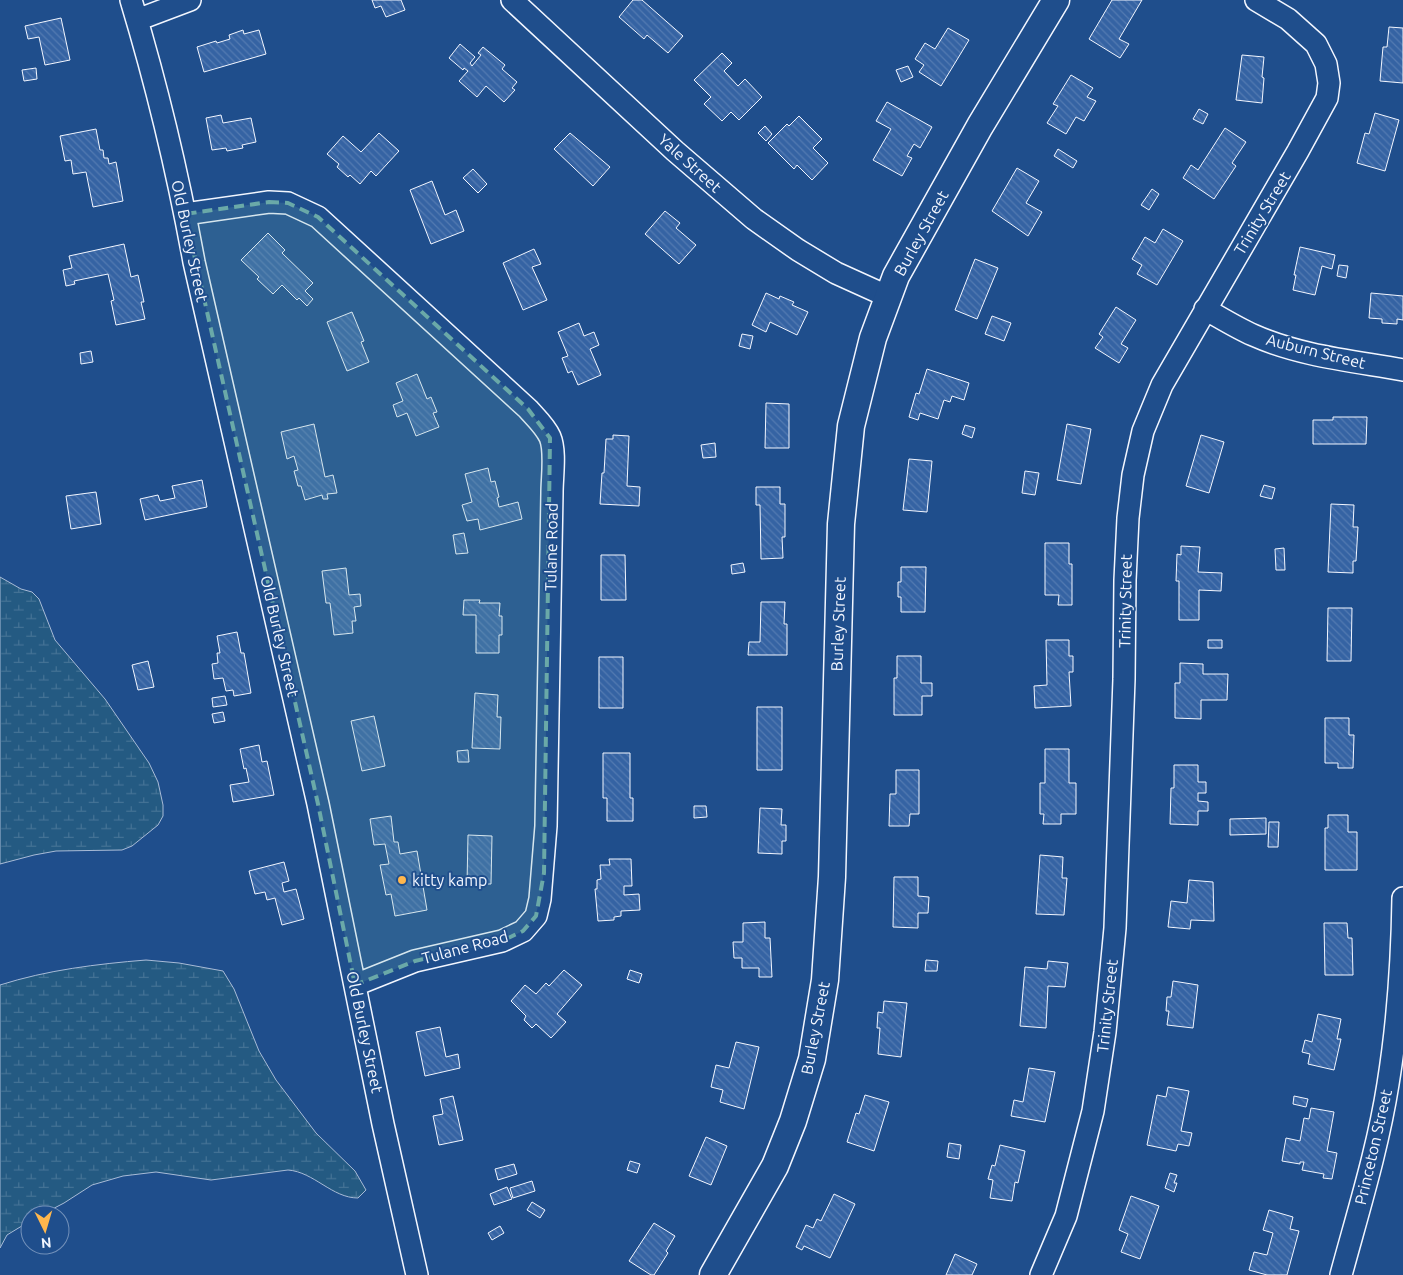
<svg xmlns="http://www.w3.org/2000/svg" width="1403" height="1275" font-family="Ubuntu,sans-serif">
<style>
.wetland{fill:url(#wetland-marsh);stroke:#a8bbd7}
.building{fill:url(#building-back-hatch);stroke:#f2f6ff}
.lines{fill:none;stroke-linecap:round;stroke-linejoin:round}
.minor-casing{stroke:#f2f6ff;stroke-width:24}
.major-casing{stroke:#f2f6ff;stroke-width:29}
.minor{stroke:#1f4e8c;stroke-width:21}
.major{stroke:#1f4e8c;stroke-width:26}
.marked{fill:#6aa9a8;fill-opacity:0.2;stroke:#6aa9a8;stroke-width:4;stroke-dasharray:10 6;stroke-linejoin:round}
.poi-dot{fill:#ffb74d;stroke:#1f4e8c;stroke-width:2}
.labels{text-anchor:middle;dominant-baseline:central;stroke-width:4;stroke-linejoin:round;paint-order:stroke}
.street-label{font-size:16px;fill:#f2f6ff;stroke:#1f4e8c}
.poi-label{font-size:16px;fill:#f2f6ff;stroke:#1f4e8c;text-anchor:start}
</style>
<defs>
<pattern id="wetland-marsh" width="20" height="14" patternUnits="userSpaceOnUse" patternTransform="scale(1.25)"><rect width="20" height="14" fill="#245a82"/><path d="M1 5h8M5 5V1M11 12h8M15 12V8" fill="none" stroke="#447295"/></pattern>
<pattern id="building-back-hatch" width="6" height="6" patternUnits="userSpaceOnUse" patternTransform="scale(1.25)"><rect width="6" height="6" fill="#3563a3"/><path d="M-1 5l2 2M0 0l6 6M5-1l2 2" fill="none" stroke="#537ab1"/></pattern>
</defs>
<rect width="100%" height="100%" fill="#1f4e8c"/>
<path class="wetland" d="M0 577 21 589 32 592 39 599 55 640 105 699 149 763 158 782 163 805V816L158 825 132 846 122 850 56 851 34 855 0 864Z
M146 960 179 963 223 971 234 989 259 1051 276 1080 316 1133 355 1171 366 1190 358 1198C332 1198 314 1172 288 1170L211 1180 156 1172 123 1176 92 1185 64 1203 41 1215H30V1221L7 1235 0 1248V985C47 970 97 964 146 960Z"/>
<path class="building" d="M372 0H401L405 10 386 17 381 6 375 8Z
M633 0H642L683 36 668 53 647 35 644 39 619 17Z
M1112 0H1142L1119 39 1129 44 1120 58 1089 39Z
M61 18 70 60 45 65 39 37 28 39 25 26Z
M1389 27 1403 28V83L1380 81 1383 47H1387Z
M948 28 969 40 941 86 919 72 924 65 915 59 925 43 935 49Z
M243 30 244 34 259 30 266 54 204 72 197 47 216 41 217 43 230 39 229 35Z
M460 44 475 57 470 63 472 66 481 55 478 53 483 47 505 65 502 69 517 82 512 88 515 90 504 102 486 86 477 97 459 81 468 71 464 68 463 70 449 58Z
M722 53 732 63 724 71 738 86 745 79 762 97 739 120 731 112 722 121 704 104 711 97 694 80Z
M1242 55 1264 57 1262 77 1264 78 1262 103 1236 100Z
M908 66 913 77 901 82 896 70Z
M36 68 37 79 24 81 22 70Z
M1071 75 1093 88 1087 97 1096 101 1084 121 1076 117 1066 134 1047 123 1058 106 1053 104Z
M887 102 932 127 920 148 914 144 907 156 912 158 902 176 873 160 891 129 876 121Z
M1199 109 1208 114 1203 124 1193 119Z
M1375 113 1399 120 1385 171 1357 163 1365 133 1369 134Z
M221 115 223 123 251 118 256 142 242 145 243 148 227 151 226 148 212 150 206 118Z
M799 116 822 139 813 148 828 163 812 180 797 165 794 169 768 143 787 124 789 126Z
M765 126 772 134 766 141 758 133Z
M1225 128 1246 142 1232 163 1236 166 1214 199 1183 178 1191 165 1198 170Z
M96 129 100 150H103L104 158H108L109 164 116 162 123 201 93 207 86 172 73 174 71 160 65 161 60 136Z
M379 133 399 151 376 176 371 171 360 184 350 175 348 177 337 167 339 164 327 154 343 136 361 152Z
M570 133 610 167 593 186 554 149Z
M1058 149 1077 161 1073 168 1054 156Z
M1017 168 1039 181 1026 203 1042 212 1028 236 992 211Z
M473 169 487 184 478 193 463 178Z
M432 181 445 215 456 210 464 231 431 244 410 190Z
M1152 189 1159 194 1149 210 1141 205Z
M665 211 680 223 676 228 696 245 679 264 645 234Z
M1163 229 1183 241 1157 285 1137 274 1142 265 1132 259 1145 237 1155 243Z
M268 233 285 250 282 253 313 283 305 291 313 299 307 306 299 298 297 300 282 285 273 294 257 279 259 277 241 260Z
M124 244 131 277 138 275 144 302H141L145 319 116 325 111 301 114 300 108 274 74 281 75 284 66 286 63 270 72 268 69 256Z
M1300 247 1335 255 1332 269 1322 266 1315 295 1293 290 1296 275H1294Z
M534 249 541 264 532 267 547 300 523 310 503 263Z
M975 259 998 268 977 319 955 310Z
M1339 265 1348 266 1346 278 1337 276Z
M766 293 779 299 780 296 794 302 792 305 808 312 797 335 770 322 766 332 752 325Z
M1371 293 1403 296V320L1397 319V324L1382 323V319L1369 318Z
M1116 307 1136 320 1121 344 1128 348 1119 363 1095 348 1103 337 1099 334Z
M352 312 364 341 361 342 369 362 347 371 327 322Z
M992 316 1011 323 1004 341 985 334Z
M579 323 584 336 594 332 599 345 590 349 601 375 578 385 572 371 568 373 562 358 568 356 558 332Z
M742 334 753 336 750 349 739 346Z
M91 351 93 362 81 364 80 353Z
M927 369 969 383 964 400 952 396 950 402 944 400 938 419 920 413 918 420 909 417 916 393 919 394Z
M417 374 427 399 431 397 437 412 433 413 439 427 416 436 407 413 397 417 393 405 403 401 396 383Z
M766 403 789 404V448H765Z
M1333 417H1367L1366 444H1313V420H1333Z
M314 424 325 477 333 475 337 493 327 494 328 499H323L322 495 305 500 301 486H298L294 471 298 470 294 456 287 459 281 432Z
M1067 424 1091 429 1081 484 1057 480Z
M965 425 975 428 972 438 962 434Z
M613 435 629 436 627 486 640 487 639 506 600 504 602 473H604L606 439H613Z
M1201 435 1224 442 1209 493 1186 486Z
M715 443 716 457 703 458 701 445Z
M909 459 932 461 927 512 903 510Z
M488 468 491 482 495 481 499 497 497 498 499 507 518 502 522 519 480 530 478 519 467 521 462 505 472 502 465 474Z
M1025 471 1039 473 1035 495 1022 493Z
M202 480 207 507 145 520 140 499 158 495 160 501 175 498 172 486Z
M1264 485 1275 488 1272 499 1260 496Z
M756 487H780V504H785V537H782L783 558 761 559 760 505H756Z
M96 492 101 524 71 529 66 496Z
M1331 504 1354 505 1353 527H1358L1356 561H1353V573L1328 572Z
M464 533 468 553 456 554 453 535Z
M1045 543H1069V564H1072V605H1058L1059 595H1045Z
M1181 546 1200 547 1198 572 1222 573 1221 591 1199 590V620H1179V581H1176L1177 554 1181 555Z
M1284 548 1285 570H1276L1275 549Z
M601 555H625L626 600H601Z
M743 563 745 572 732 574 731 565Z
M901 567H926L925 612H901V597H898V582H901Z
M346 568 349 595 360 594 361 606 354 607 356 621H352L353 633 334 635 330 603H326L322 571Z
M464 600H480L479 603H500L499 616H502V635H499V653H476V615H463Z
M761 602H785L784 624H787V655H748L749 642H760Z
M1328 608H1352L1351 661H1327Z
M237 632 241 653H244L251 693 234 696 233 690 226 691 223 678 214 679 212 664 218 663 217 653H220L217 636Z
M1046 640H1069V656H1073V672H1069L1071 706 1035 708 1034 686 1047 685Z
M1208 640H1222V648H1208Z
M897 656H921V683H932V696H922V715H894V678H897Z
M599 657H623V708H599Z
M148 661 154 687 138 690 132 665Z
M1180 663 1203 664V674H1228L1227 700H1201V719L1175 718V683H1180Z
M475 693 498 695 497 717H501L500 749 472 748Z
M225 696 227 705 213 707 212 698Z
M757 707H782V770H757Z
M223 712 225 721 214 723 212 714Z
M374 716 385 766 362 771 351 721Z
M1325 718H1349V735H1354L1353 768H1338V763H1325Z
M259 745 262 762 267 761 274 795 233 802 230 785 249 782 246 768 244 769 240 749Z
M1045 749H1069V783H1076V814H1061V824H1043L1044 814H1040V783H1045Z
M468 750 469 762H458L457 751Z
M603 753H630V798H633V821H607V798H603Z
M1174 765H1198V782H1206V793H1198V801L1208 802V811H1198V825L1170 824 1171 788H1174Z
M896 770H919V814H910L909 826H889L890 794H896Z
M694 806H706L707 817 694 818Z
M760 808 782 809 781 825H786V841H782V854L758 853Z
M1328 815H1348V832H1357V870H1325V828H1328Z
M391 816 394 842H398L400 854 417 851 427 910 395 916 391 894 386 895 380 865 389 864 385 844 374 845 370 819Z
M1266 818V834L1230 835V819Z
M1269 822H1279L1278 847H1268Z
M468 835 492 836 491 884H467Z
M1040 855 1063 857 1062 878H1067L1064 915 1036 914Z
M609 859H631L632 886H624V895L639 894 640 910 621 911V916L614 917V920L598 921 595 889H597V880L601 879 600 865H610Z
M284 862 289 881 282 883 284 892 296 889 304 919 282 925 275 898 267 900 265 892 255 894 249 871Z
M894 877H918V896L929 897 928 913H918V928L893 927Z
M1189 880 1213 882 1214 921 1191 920 1190 929 1168 927 1171 901 1187 903Z
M765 922V938H770L772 977H759V968H742V958H734L733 942H743V923Z
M1324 923H1347L1348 938H1352L1353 975H1325Z
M926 960 938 961 937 971H925Z
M1048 961 1068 963 1065 987 1048 986 1046 1028 1020 1026 1025 967 1047 969Z
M564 970 582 985 557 1014 566 1022 551 1038 536 1024 532 1028 524 1020 526 1016 511 1001 525 985 536 994 546 983 549 986Z
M630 970 642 974 639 983 627 979Z
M1173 981 1198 985 1193 1028 1167 1025 1169 1011H1166L1167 997H1171Z
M884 1001 907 1003 901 1057 878 1054 880 1028H877L878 1012 883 1013Z
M1318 1014 1341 1019 1337 1039H1341L1334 1070 1308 1064 1310 1054 1302 1052 1305 1040 1312 1042Z
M440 1027 446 1057 458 1054 460 1068 425 1076 416 1032Z
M736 1042 759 1047 744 1109 720 1102 723 1090 711 1087 716 1065 729 1068Z
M1029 1068 1055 1072 1045 1122 1011 1116 1014 1100 1023 1102Z
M1168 1087 1189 1091 1181 1131 1192 1133 1189 1146 1178 1144 1176 1151 1147 1145 1157 1095 1166 1097Z
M865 1095 889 1102 874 1151 847 1142 856 1113 859 1114Z
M453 1096 463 1140 439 1145 433 1116 443 1114 440 1099Z
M1294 1096 1308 1099 1306 1107 1293 1104Z
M1311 1108 1334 1112 1327 1151 1337 1153 1332 1179 1323 1178 1324 1174 1302 1170 1304 1162H1300V1164L1282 1161 1286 1138 1300 1141 1304 1118 1309 1119Z
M706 1137 727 1146 711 1185 689 1176Z
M949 1143 961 1145 959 1159 947 1157Z
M1000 1145 1025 1151 1018 1183 1015 1182 1012 1201 990 1198 993 1180 988 1179 992 1165 995 1166Z
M630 1161 640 1164 637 1173 627 1170Z
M514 1164 517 1174 498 1180 495 1169Z
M1170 1173 1177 1175 1174 1183H1177L1174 1192 1165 1188Z
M532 1181 535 1191 513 1198 510 1188Z
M507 1187 512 1199 494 1205 490 1194Z
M834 1194 855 1204 830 1258 804 1246 802 1250 796 1247 806 1225 813 1228 817 1219 821 1221Z
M1131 1196 1159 1206 1140 1259 1121 1252 1128 1234 1119 1230Z
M532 1202 545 1210 540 1218 527 1210Z
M1269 1210 1293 1217 1290 1229 1299 1231 1287 1275H1267L1249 1270 1254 1252 1267 1255 1273 1233 1263 1230Z
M654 1223 675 1236 666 1251 668 1253 654 1275H651L629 1261Z
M500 1226 504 1233 492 1240 488 1233Z
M955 1254 977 1264 972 1275H946Z"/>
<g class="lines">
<g class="minor-casing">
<path id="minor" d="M131 0C157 86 178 174 194 262L318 804 383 1124 417 1275
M512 0 675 151 754 219 798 250 836 273 889 297
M137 20 190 0
M185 214 269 202 288 203 318 217 528 409C535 417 545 426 550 437 556 451 552 477 552 493L546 826 540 899 536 916 523 931 502 941 415 961 355 985
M1205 309C1221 318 1237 328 1253 335 1300 356 1353 361 1403 370
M1041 1275 1066 1216 1093 1111 1105 1032 1115 928 1124 679 1125 580 1128 518 1133 475 1143 431 1162 385 1298 151 1327 98 1329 83 1326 64 1316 44 1288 19 1256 0
M1341 1275C1358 1212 1378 1148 1388 1084 1398 1022 1402 961 1403 898"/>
</g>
<g class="major-casing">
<path id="major" d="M713 1275 775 1166 793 1121 812 1059 825 980 832 877 841 524 851 426 873 338 896 276 980 126 1056 0"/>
</g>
<use href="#minor" class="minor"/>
<use href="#major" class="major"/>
</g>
<path class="marked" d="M269 202 288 203 318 217 528 409 550 438 544 873 536 916 523 931 502 941 415 961 355 985 318 804 185 214Z"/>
<circle class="poi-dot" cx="402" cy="880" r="5"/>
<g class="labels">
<g class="street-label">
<text transform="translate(690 163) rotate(42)">Yale Street</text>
<text transform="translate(1262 213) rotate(-59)">Trinity Street</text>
<text transform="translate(921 233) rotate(-61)">Burley Street</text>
<text transform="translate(190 241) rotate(78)">Old Burley Street</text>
<text transform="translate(1316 351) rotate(14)">Auburn Street</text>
<text transform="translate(551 547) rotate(-89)">Tulane Road</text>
<text transform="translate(1125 601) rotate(-89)">Trinity Street</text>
<text transform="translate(838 624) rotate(-88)">Burley Street</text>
<text transform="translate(280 636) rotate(77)">Old Burley Street</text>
<text transform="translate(465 947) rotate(-15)">Tulane Road</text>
<text transform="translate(1107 1006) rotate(-84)">Trinity Street</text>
<text transform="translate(815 1028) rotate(-79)">Burley Street</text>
<text transform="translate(365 1032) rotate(78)">Old Burley Street</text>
<text transform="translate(1373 1147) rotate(-77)">Princeton Street</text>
</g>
<g class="poi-label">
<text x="412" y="880">kitty kamp</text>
</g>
</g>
<g transform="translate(45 1230) rotate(175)"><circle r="24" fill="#1f4e8c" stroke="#7391ba"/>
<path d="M0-4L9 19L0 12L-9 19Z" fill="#ffb74d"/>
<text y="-8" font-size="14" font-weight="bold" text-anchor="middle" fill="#f2f6ff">N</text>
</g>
</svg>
